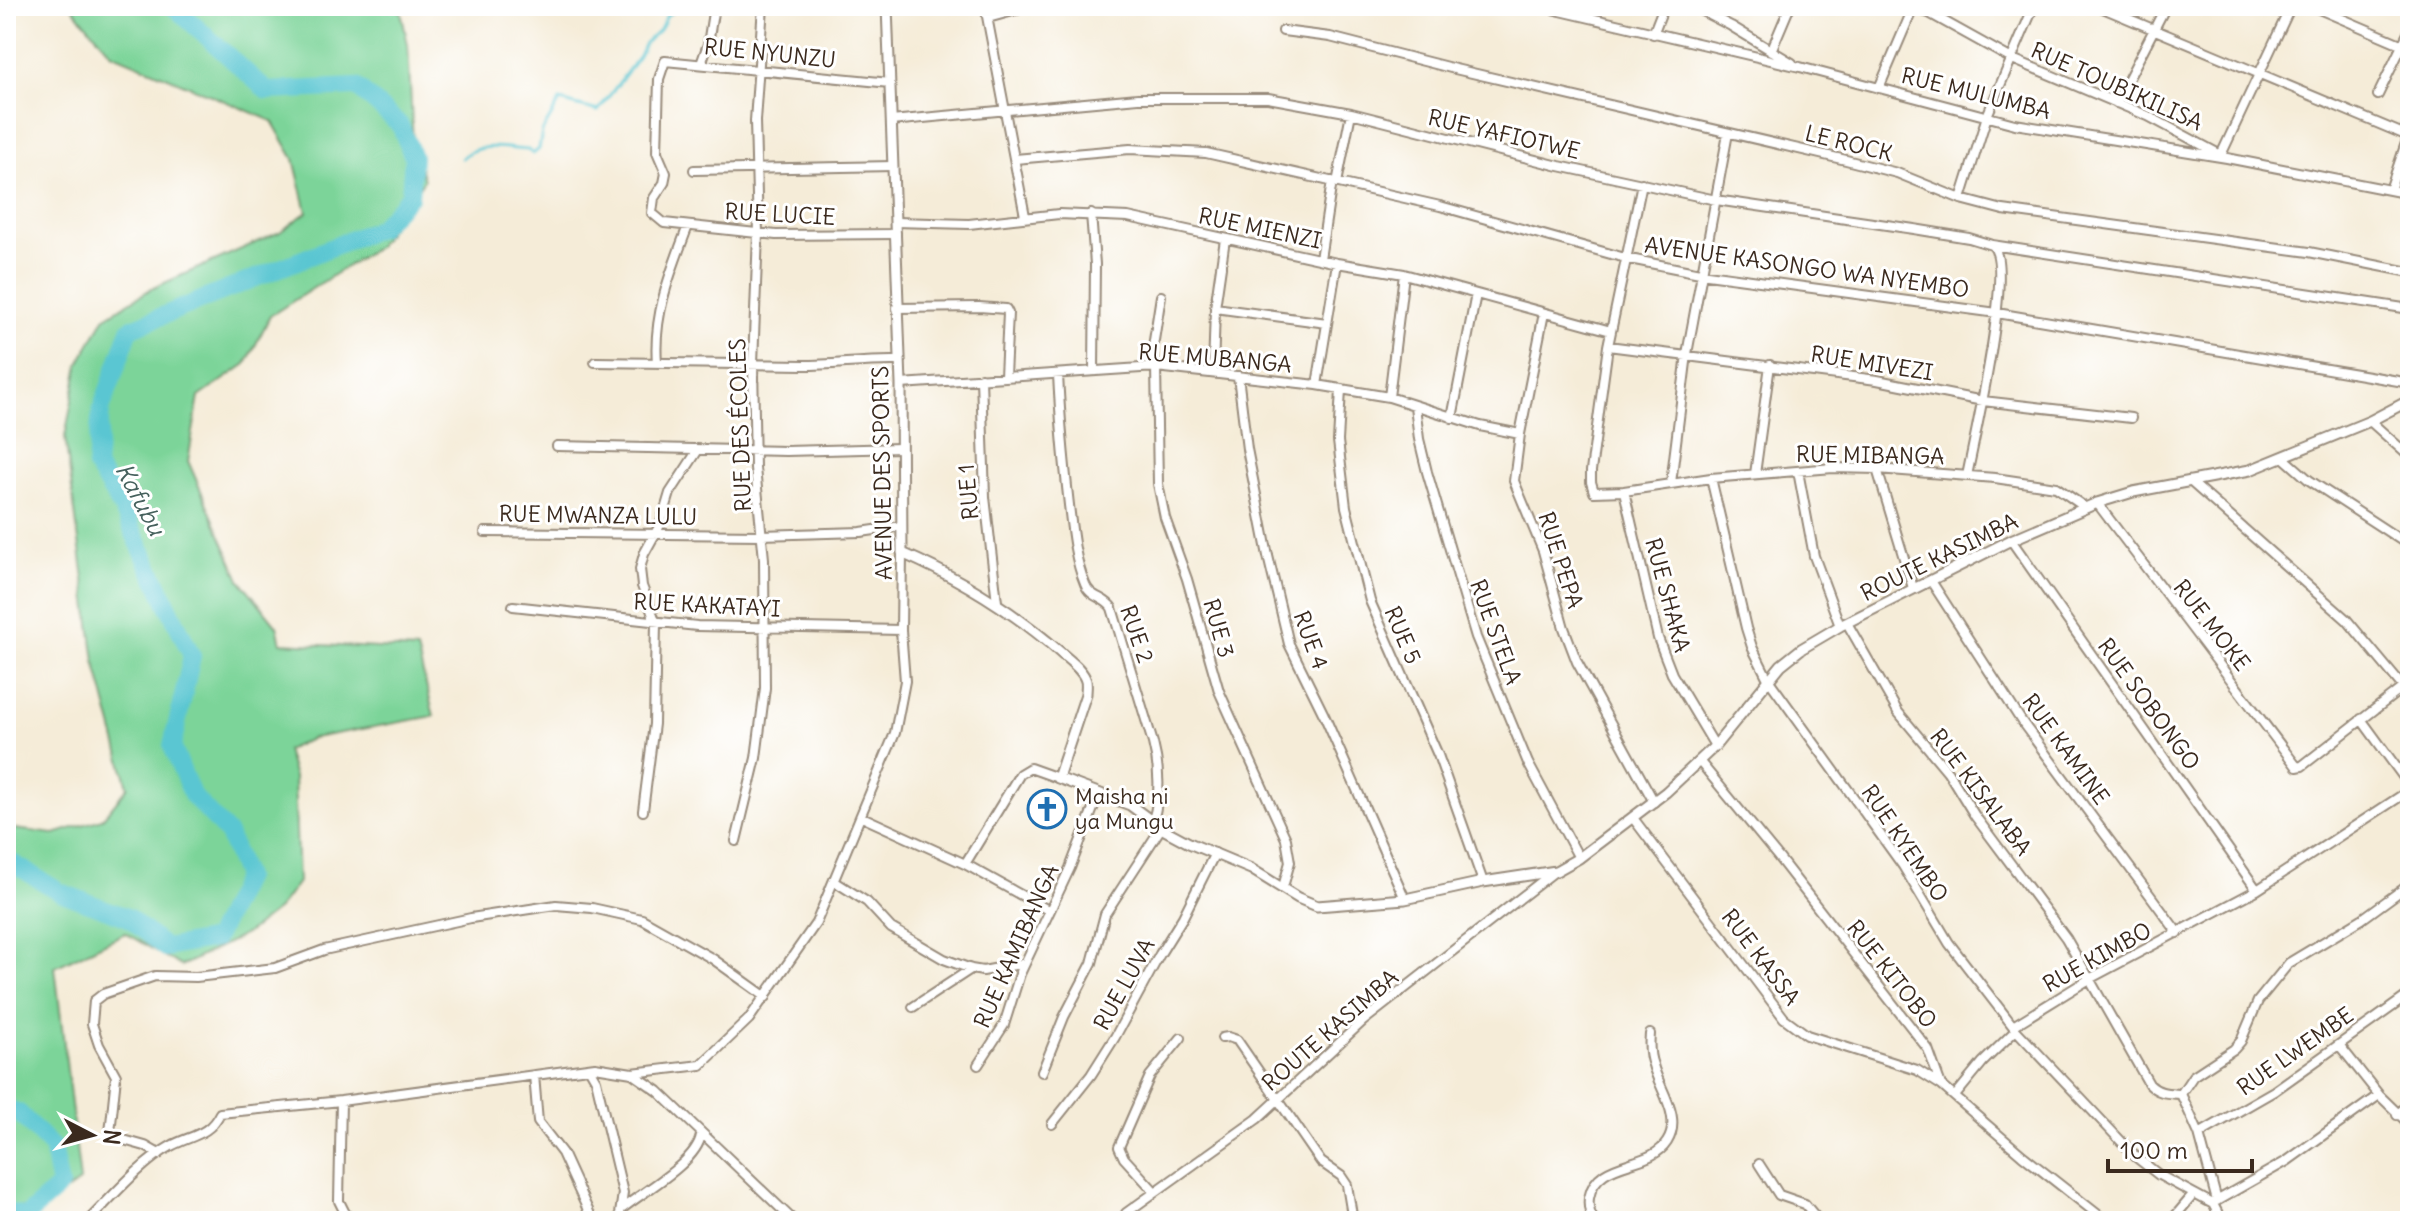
<svg xmlns="http://www.w3.org/2000/svg" width="2416" height="1227" font-family="Delius,sans-serif">
<style>
.green{fill:#7cd499;stroke:#5c7f5c;stroke-width:2}
.lines{fill:none;stroke-linecap:round;stroke-linejoin:round}
.stream{stroke:#5ac6d2;stroke-width:3}
.river{stroke:#5ac6d2;stroke-width:18}
.minor-casing{stroke:#988b7b;stroke-width:12}
.tertiary-casing{stroke:#988b7b;stroke-width:13}
.minor{stroke:#fff;stroke-width:8}
.tertiary{stroke:#fff;stroke-width:9}
.labels{text-anchor:middle;dominant-baseline:central;stroke-width:6;stroke-linejoin:round;paint-order:stroke}
.street-label{font-size:22px;fill:#3b2a1e;stroke:#fff}
.poi-label{font-size:22px;fill:#3b2a1e;stroke:#fff;text-anchor:start}
.water-label{font-size:24px;font-style:italic;fill:#46615d;stroke:#fff}
</style>
<rect width="100%" height="100%" fill="#fff"/>
<filter id="ink" filterUnits="userSpaceOnUse"><feTurbulence type="fractalNoise" baseFrequency=".0125" numOctaves="2"/><feDisplacementMap in="SourceGraphic" scale="16" xChannelSelector="R" yChannelSelector="G"/><feConvolveMatrix kernelMatrix="1 2 1 2 8 2 1 2 1" color-interpolation-filters="sRGB"/></filter>
<filter id="wash" filterUnits="userSpaceOnUse"><feTurbulence type="fractalNoise" baseFrequency=".006" numOctaves="4" result="noise"/><feDisplacementMap in="SourceGraphic" scale="32" xChannelSelector="R" yChannelSelector="G"/><feGaussianBlur stdDeviation="1.8" result="paint"/><feColorMatrix in="noise" values="0 0 0 0 0 0 0 0 0 0 0 0 0 0 0 0 0 1.4 0 .05"/><feComposite in="paint" operator="in"/></filter>
<g filter="url(#wash)">
<rect width="100%" height="100%" fill="#f5ecd8"/>
<path class="green" d="M71 6H400L408 45 413 143 424 180 377 247 270 316 246 364 199 397 188 461 240 580 277 626 281 643 417 650 434 716 313 738 286 750 294 777 298 882 278 909 246 934 181 966 125 933 55 967 80 1181 45 1207 6 1208V828L54 834 102 819 128 787 95 661 65 437 79 364 104 318 151 289 280 232 307 212 294 159 272 121 111 53Z"/>
<g class="lines">
<path class="stream" d="M462 158C479 141 506 149 528 150L533 154 539 149 542 132 560 101 598 111 639 56 645 43 661 28 667 15 683 6"/>
<path class="river" d="M6 859 60 892 129 918 165 948 215 939 245 877 228 834 192 795 172 746 192 656 122 508 96 466 101 410 130 329 379 228 410 196 413 157 400 125 357 87 267 91 173 6
M6 1108 19 1113 52 1147 60 1186 25 1217 6 1212"/>
</g>
</g>
<g filter="url(#ink)">
<g class="lines">
<g class="minor-casing">
<path id="minor" d="M985 6 1025 216
M1539 6 1800 67 2015 124 2227 158 2410 194
M1692 6 1731 26 1792 63
M1906 6 1929 13 2010 58 2148 116 2219 154
M2098 6 2408 136
M2312 6 2410 48
M988 18 1031 6
M1283 31 1330 37 1455 69 1846 160 1897 173 1961 199 2003 210 2309 252 2410 272
M1653 34 1664 6
M1771 51 1790 6
M701 64 708 44 714 6
M890 83 665 61 659 79 657 152 666 173 664 183 654 198 652 213 664 223 776 235 896 234
M1879 88 1914 6
M2378 95 2410 29
M2116 103 2166 6
M891 121 1138 98H1268L1351 113 1559 166 1716 200 1914 229 1969 238 1992 245 2410 309
M2221 155 2291 6
M1015 159 1130 149 1206 153 1440 206 1625 258 1700 273 1997 313 2410 383
M694 170 893 166
M1337 183 1351 113
M1642 183 1608 346 1591 471V482L1594 492 1624 491 1711 478 1833 468 1877 469 1995 478 2056 487 2086 508
M2390 190 2409 134
M1961 199 1987 116 2034 6
M1091 214 1095 264 1094 370
M895 222 969 224 1059 214 1128 217 1337 263 1404 274 1611 331
M1320 259 1332 181
M1161 296 1152 353 1156 367 1158 484 1165 518 1187 579 1219 691 1286 839 1290 862 1283 887
M897 308 979 307 1006 309 1008 313 1005 376
M1215 308 1327 323
M1544 313 1520 434 1514 481 1543 551 1564 628 1577 662 1654 802
M1608 346 1877 380 1983 401 2131 418
M595 362 804 365C835 365 866 360 898 361
M657 362C653 314 671 271 688 226
M1213 373 1215 308 1225 239
M1058 374C1060 417 1064 461 1069 505 1072 531 1075 560 1085 584 1090 598 1105 597 1112 608L1153 743C1160 770 1161 794 1153 820
M1238 376 1247 449 1268 556 1289 644 1324 715 1405 899
M981 378 985 497 997 602
M901 384 1156 367 1317 385 1389 397 1480 426 1520 434
M1317 385 1337 263
M1341 390 1338 441 1346 507 1370 601 1438 755 1483 882
M1389 397 1404 274
M1415 406 1419 439 1427 472 1476 637 1528 763 1579 858
M1452 418 1476 294
M2370 421 2410 457
M557 446 786 451 901 448
M2284 458 2309 480 2410 546
M1877 469 1913 588
M1798 471 1814 556 1840 626
M1755 474 1770 365
M1967 476C1974 440 2014 267 1993 246
M1711 478 1746 628 1752 647 1768 679 1903 866 1949 943 2016 1030 2136 1157 2159 1175 2213 1204
M2190 481 2347 620 2403 687
M1671 483 1687 354 1728 133
M1624 491 1658 638 1672 674 1715 746
M2097 503 2297 767 2302 766 2410 682
M485 532 761 535 861 532 902 526
M2011 540 2257 890
M1931 581 2022 722 2178 933
M513 606 697 626 901 630
M1847 623 1898 712 1948 772 1975 816 2066 938 2149 1084C2159 1094 2168 1093 2181 1094
M2361 719 2410 786
M1700 762 1779 858 1928 1049 1941 1085 2022 1155 2106 1221
M643 811 654 724 656 623 642 586 640 569 644 554 661 523 670 493 698 450
M862 817 965 864 1048 910
M1633 818 1784 1018 1807 1035 1917 1070 1941 1085
M736 841 756 758 765 688 764 559 755 468 753 364 758 233 755 121 763 6
M965 864 1020 774 1030 768 1058 778
M834 881 867 902 891 928 944 959 971 969 983 971 1025 963
M913 1007 971 969
M2013 1026 2091 978 2257 890 2410 790
M1222 1038 1228 1037 1237 1040 1321 1162 1341 1176 1347 1185 1353 1221
M2340 1046 2379 1095 2410 1125
M978 1065 1004 1025 1020 974 1070 868 1099 793
M589 1068 596 1080 623 1193 619 1221
M1042 1072 1064 1017 1092 963 1105 914 1161 828
M632 1073 658 1091 794 1221
M534 1075 538 1122 562 1153 593 1221
M1955 1096 1983 1062 2016 1030
M341 1101 339 1201 349 1221
M2397 1115 2410 1103
M1052 1124 1091 1075 1115 1037 1160 954 1183 917 1215 853
M2199 1134 2274 1091 2410 994
M159 1154 145 1146 113 1137 110 1133 116 1076 99 1045 92 1024 94 1001 103 994 155 976 196 977 275 968 324 950 471 918 556 905 592 908 642 919 713 959 766 997
M1759 1164 1779 1195 1805 1204 1819 1221
M1155 1192 1124 1158 1119 1147 1150 1076 1181 1038
M2217 1201 2199 1134 2181 1094 2193 1076 2234 1049 2241 1041 2258 1001 2289 963 2362 919 2410 884
M2213 1203 2287 1161 2379 1095
M2213 1204 2222 1221
M623 1208C644 1191 697 1162 701 1135
M1126 1213 1257 1119 1363 1021 1555 871
M88 1221C112 1197 142 1162 171 1146 191 1135 209 1136 220 1113L341 1101 595 1067 632 1073 701 1065 749 1019 816 923 895 733 905 681 901 630 902 553
M1595 1221C1589 1214 1588 1206 1589 1198 1596 1157 1649 1170 1667 1142 1683 1117 1659 1089 1653 1065 1649 1055 1649 1045 1650 1034
M2171 1221 2194 1194"/>
</g>
<g class="tertiary-casing">
<path id="tertiary" d="M887 6 901 384 902 553C962 579 1012 610 1061 653 1070 661 1083 670 1086 681 1087 685 1086 690 1086 694L1058 778 1130 805 1161 828 1189 843 1251 869 1298 898 1317 906 1405 899 1483 882 1556 871 1579 858 1666 792 1715 746 1781 665 1801 649 1840 626 2011 540 2097 503 2133 492 2250 470 2370 421 2410 400"/>
</g>
<use href="#minor" class="minor"/>
<use href="#tertiary" class="tertiary"/>
</g>
</g>
<defs>
<g id="church-ring" transform="scale(2)"><circle r="9.5" fill="#fff" stroke="#1f6fb2" stroke-width="1.5"/><path d="M-1.2-6h2.4v3.5h3.3v2.4h-3.3V6h-2.4V-.1h-3.3v-2.4h3.3Z" fill="#1f6fb2"/></g>
</defs>
<g fill-rule="evenodd">
<use href="#church-ring" x="1047" y="809"/>
</g>
<g class="labels">
<g class="street-label">
<text transform="translate(770 53) rotate(6)">RUE NYUNZU</text>
<text transform="translate(2117 86) rotate(24)">RUE TOUBIKILISA</text>
<text transform="translate(1976 93) rotate(14)">RUE MULUMBA</text>
<text transform="translate(1504 134) rotate(13)">RUE YAFIOTWE</text>
<text transform="translate(1849 143) rotate(14)">LE ROCK</text>
<text transform="translate(780 214) rotate(3)">RUE LUCIE</text>
<text transform="translate(1260 228) rotate(12)">RUE MIENZI</text>
<text transform="translate(1807 267) rotate(8)">AVENUE KASONGO WA NYEMBO</text>
<text transform="translate(1215 358) rotate(5)">RUE MUBANGA</text>
<text transform="translate(1872 363) rotate(9)">RUE MIVEZI</text>
<text transform="translate(740 425) rotate(-92)">RUE DES ÉCOLES</text>
<text transform="translate(1870 455) rotate(1)">RUE MIBANGA</text>
<text transform="translate(882 473) rotate(-91)">AVENUE DES SPORTS</text>
<text transform="translate(968 492) rotate(-95)">RUE 1</text>
<text transform="translate(598 515) rotate(1)">RUE MWANZA LULU</text>
<text transform="translate(1939 557) rotate(-26)">ROUTE KASIMBA</text>
<text transform="translate(1561 560) rotate(72)">RUE PEPA</text>
<text transform="translate(1668 595) rotate(75)">RUE SHAKA</text>
<text transform="translate(707 605) rotate(3)">RUE KAKATAYI</text>
<text transform="translate(2212 625) rotate(52)">RUE MOKE</text>
<text transform="translate(1219 628) rotate(74)">RUE 3</text>
<text transform="translate(1496 632) rotate(70)">RUE STELA</text>
<text transform="translate(1137 634) rotate(71)">RUE 2</text>
<text transform="translate(1403 635) rotate(67)">RUE 5</text>
<text transform="translate(1311 640) rotate(70)">RUE 4</text>
<text transform="translate(2149 704) rotate(54)">RUE SOBONGO</text>
<text transform="translate(2066 749) rotate(54)">RUE KAMINE</text>
<text transform="translate(1981 792) rotate(53)">RUE KISALABA</text>
<text transform="translate(1905 843) rotate(56)">RUE KYEMBO</text>
<text transform="translate(1016 946) rotate(-66)">RUE KAMIBANGA</text>
<text transform="translate(1761 957) rotate(53)">RUE KASSA</text>
<text transform="translate(2097 957) rotate(-29)">RUE KIMBO</text>
<text transform="translate(1892 974) rotate(52)">RUE KITOBO</text>
<text transform="translate(1124 984) rotate(-61)">RUE LUVA</text>
<text transform="translate(1330 1030) rotate(-41)">ROUTE KASIMBA</text>
<text transform="translate(2295 1051) rotate(-35)">RUE LWEMBE</text>
</g>
<g class="poi-label">
<text x="1075" y="796">Maisha ni<tspan x="1075" dy="25">ya Mungu</tspan></text>
</g>
<g class="water-label">
<text transform="translate(141 499) rotate(62)">Kafubu</text>
</g>
</g>
<rect width="2416" height="1227" fill="none" stroke="#fff" stroke-width="32"/>
<g transform="translate(92 1135) rotate(96)" stroke="#ffffff" stroke-width="6" paint-order="stroke">
<path d="M0-6L14 30L0 20L-14 30Z" fill="#3b2a1e"/>
<text y="-12" font-size="22" font-weight="bold" text-anchor="middle" fill="#3b2a1e">N</text>
</g>
<path d="M2108 1159v12h144v-12" fill="none" stroke="#3b2a1e" stroke-width="4"/>
<text x="2120" y="1159" font-size="24" fill="#3b2a1e" stroke="#ffffff" stroke-width="6" paint-order="stroke">100 m</text>
</svg>
